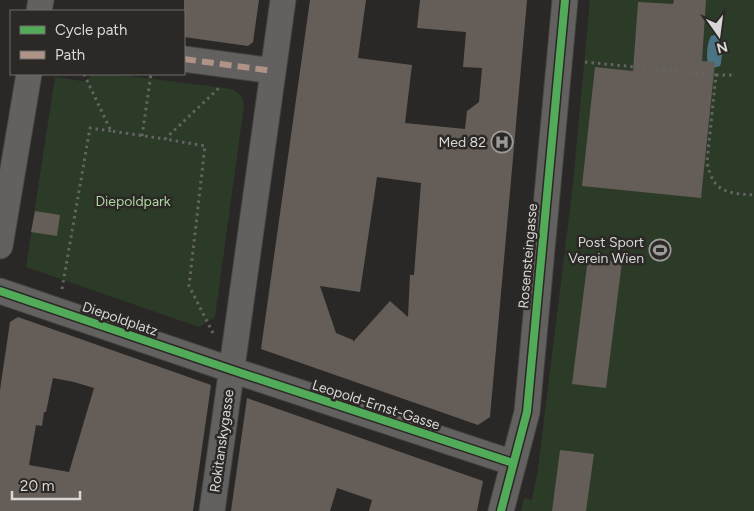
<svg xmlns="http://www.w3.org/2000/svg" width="754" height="511" font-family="Figtree,sans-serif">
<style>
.green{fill:#2c3b27}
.water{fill:#4b7584}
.building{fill:#655e58;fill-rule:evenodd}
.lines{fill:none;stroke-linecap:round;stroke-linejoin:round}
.street-casing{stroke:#464444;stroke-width:27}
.path{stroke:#646462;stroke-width:3;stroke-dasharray:2.5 4;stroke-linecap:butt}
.street{stroke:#62615f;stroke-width:25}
.quiet{stroke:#af9288;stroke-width:6;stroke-dasharray:12 6;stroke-linecap:butt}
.cycleway-casing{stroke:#2b2826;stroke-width:11}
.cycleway{stroke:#51ab58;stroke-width:8}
.labels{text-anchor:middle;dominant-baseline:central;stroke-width:5;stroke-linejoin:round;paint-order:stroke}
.poi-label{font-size:14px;fill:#d9d7d5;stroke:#2b2826;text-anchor:end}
.park-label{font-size:14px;fill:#add7a1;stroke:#2b2826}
.street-label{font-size:14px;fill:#d9d7d5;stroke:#2b2826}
</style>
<rect width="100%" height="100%" fill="#2a2827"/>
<path class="green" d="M590 0H754V511H521L524 498 532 500 538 469 573 184Z
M90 74H113L232 89 241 95 244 105 215 317 199 327 26 267 55 77 88 82Z"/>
<path class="water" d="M718 34C726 41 722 53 721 63L720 66 713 68 708 64C706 56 707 43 711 36Z"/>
<path class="building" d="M184 0H259L253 42 248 46 184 37Z
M310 0H366L358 58 412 65 405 123 465 129 467 111 479 102 482 68 463 67 466 32 417 28 420 0H527L490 417 478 425 261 349ZM377 177 421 183 414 275H410L408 317 390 301 353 342V340L336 333 320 286 360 292Z
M674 0H706L702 61 715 62 701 198 582 186 595 67 633 71 638 2 673 4Z
M35 211 60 215 57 236 31 232Z
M588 258 622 262 606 388 572 384Z
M18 317 211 385 193 511H0V390L10 322ZM53 378 74 382 94 388 69 472 29 465 36 425 42 426 44 412H46Z
M247 398 483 481 477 511H369L372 500 337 488 330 511H231Z
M560 450 594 454 586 511H552Z"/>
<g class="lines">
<g class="street-casing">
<path id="street" d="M39 11 41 0
M184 59 273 71
M0 246 29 74
M0 291 232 370 513 463
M212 511 283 0
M501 511 527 412 565 0"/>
</g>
<path class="path" d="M585 62 716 75 707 162C713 193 727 193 754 195
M84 74 111 131 165 139
M716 75H732
M142 136 151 74
M62 289 90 128 111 131
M213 333 189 286 205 146 165 139 219 88"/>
<use href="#street" class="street"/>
<path class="quiet" d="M184 59 273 71"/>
<g class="cycleway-casing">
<path id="cycleway" d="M0 291 232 370 513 463
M501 511 527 412 565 0"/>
</g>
<use href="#cycleway" class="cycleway"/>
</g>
<defs>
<g id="hospital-ring" transform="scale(1.125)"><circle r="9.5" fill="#2b2826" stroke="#9c9a98" stroke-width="1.5"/><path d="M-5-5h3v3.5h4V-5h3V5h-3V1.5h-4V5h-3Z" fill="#9c9a98"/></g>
<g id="stadium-ring" transform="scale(1.125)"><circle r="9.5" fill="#2b2826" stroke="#9c9a98" stroke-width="1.5"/><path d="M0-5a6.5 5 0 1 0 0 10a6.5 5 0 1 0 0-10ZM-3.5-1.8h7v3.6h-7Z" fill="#9c9a98"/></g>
</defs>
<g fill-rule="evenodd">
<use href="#hospital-ring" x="502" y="142"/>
<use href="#stadium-ring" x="660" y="250"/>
</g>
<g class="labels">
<g class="poi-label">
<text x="486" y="142">Med 82</text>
<text x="644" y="242">Post Sport<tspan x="644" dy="16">Verein Wien</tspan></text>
</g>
<g class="park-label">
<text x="133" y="201">Diepoldpark</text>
</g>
<g class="street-label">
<text transform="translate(528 256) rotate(-85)">Rosensteingasse</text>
<text transform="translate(120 319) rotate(19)">Diepoldplatz</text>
<text transform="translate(376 405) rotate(18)">Leopold-Ernst-Gasse</text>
<text transform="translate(222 441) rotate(-82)">Rokitanskygasse</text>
</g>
</g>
<rect x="10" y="10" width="175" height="65" fill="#2b2826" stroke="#716e6c"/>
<rect x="20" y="26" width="25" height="8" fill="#51ab58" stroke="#716e6c"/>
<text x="55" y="35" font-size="15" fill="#d9d7d5">Cycle path</text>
<rect x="20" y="51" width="25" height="8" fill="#af9288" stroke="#716e6c"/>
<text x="55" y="60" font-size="15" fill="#d9d7d5">Path</text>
<g transform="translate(719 35) rotate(166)" stroke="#2b2826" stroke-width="4" paint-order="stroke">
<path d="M0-4L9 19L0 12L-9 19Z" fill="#d9d7d5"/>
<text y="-8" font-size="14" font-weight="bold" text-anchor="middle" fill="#d9d7d5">N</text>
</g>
<path d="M12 491v8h68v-8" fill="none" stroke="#d9d7d5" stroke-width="2.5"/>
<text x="20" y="491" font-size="15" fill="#d9d7d5" stroke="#2b2826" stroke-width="4" paint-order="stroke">20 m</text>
</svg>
